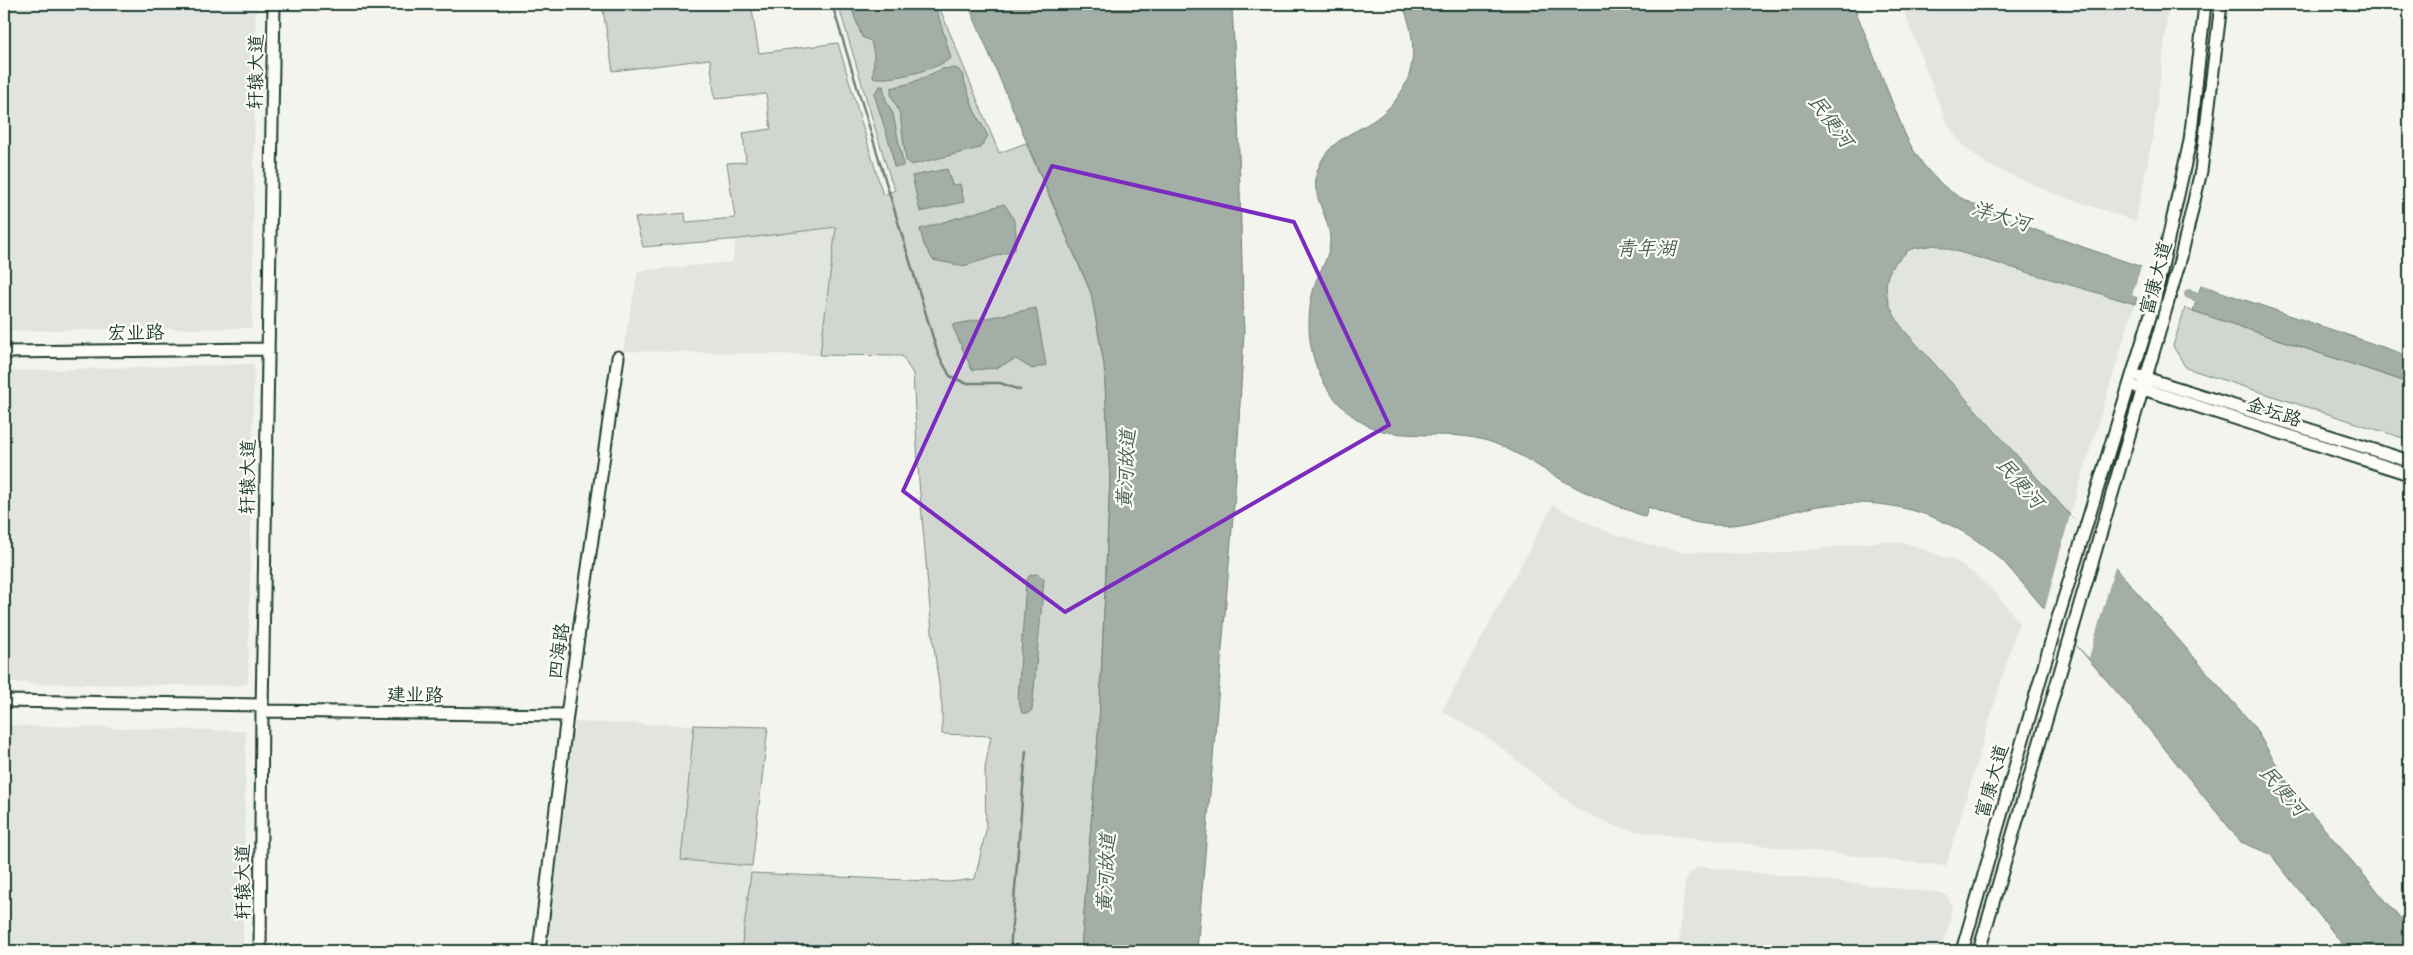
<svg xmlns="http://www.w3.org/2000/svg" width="2413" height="955" font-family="'Comic Neue','LXGW WenKai TC',sans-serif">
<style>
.built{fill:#e2e5df}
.green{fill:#d1d6d1;stroke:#788a82}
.water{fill:#a3aea7;stroke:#6e8179}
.pier{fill:#f4f4ef}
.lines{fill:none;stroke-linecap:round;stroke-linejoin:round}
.stream{stroke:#6e8179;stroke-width:2.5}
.canal{stroke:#a3aea7;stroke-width:10}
.tertiary-casing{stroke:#1f3d34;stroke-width:15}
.tertiary{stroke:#fdfcf7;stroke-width:11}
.marked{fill:none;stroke:#7b2cbf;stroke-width:4;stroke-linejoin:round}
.labels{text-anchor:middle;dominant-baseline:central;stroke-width:4.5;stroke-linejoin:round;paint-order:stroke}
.street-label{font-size:19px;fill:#1f3d34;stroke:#fdfcf7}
.water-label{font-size:20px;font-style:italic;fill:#475f56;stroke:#fdfcf7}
</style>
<rect width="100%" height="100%" fill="#f4f4ef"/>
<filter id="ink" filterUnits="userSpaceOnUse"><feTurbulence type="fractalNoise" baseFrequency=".02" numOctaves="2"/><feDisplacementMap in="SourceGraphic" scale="10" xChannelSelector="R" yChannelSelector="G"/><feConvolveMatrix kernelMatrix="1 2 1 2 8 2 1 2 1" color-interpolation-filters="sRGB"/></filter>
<g filter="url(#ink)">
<path class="built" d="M4 4H256L252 328 4 331Z
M1901 4H2169L2154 131 2136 221 2055 194 1988 165 1962 145 1946 122Z
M836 227 820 355 623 351 638 271 732 262 736 239Z
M1935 245 2135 304 2070 515 1892 315 1887 300V284L1890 267 1910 249Z
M254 364 248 683 240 686 4 683V371Z
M1553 505 1605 531 1657 547 1685 552 1771 554 1883 541 1906 543 1955 561 1972 572 1997 594 2019 622 1946 866 1638 832 1617 827 1577 809 1494 742 1442 711Z
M575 722 694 725 681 860 752 866 741 951H546Z
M4 725 246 731 243 951H4Z
M1699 866 1941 893 1946 895 1952 906 1950 921 1941 951H1678L1685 883 1688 875Z"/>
<path class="green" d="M602 4H751L759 53 838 43 883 195 895 190 890 178 838 4H938L999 153 1026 143 1091 293 1104 364 1110 479 1099 723 1081 951H741L751 873 950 882 975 879 986 830 985 768 991 736 942 734V707L932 632 919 482 913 374 902 356 820 355 836 227 740 239 643 247 635 218 685 213 686 222 735 218 727 163 746 162 743 133 771 129 766 94 715 99 710 59 613 71Z
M2185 308 2409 383V440L2186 368 2173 346Z
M694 725 768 727 752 866 681 860Z"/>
<path class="water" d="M850 4H935L951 58C939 69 888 82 873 77L874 54 871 41 862 37Z
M968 4H1227L1232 6 1238 118 1244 333 1235 493 1197 951H1081L1099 723 1110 479 1104 364 1091 293Z
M1402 4H1853L1904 132C1914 154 1927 172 1945 187 1959 199 1980 207 1996 214 2045 235 2095 251 2145 268L2135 304 1935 245C1927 247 1918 247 1911 249 1907 251 1903 256 1899 259 1876 280 1888 309 1904 330L2048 490 2253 725 2293 792 2409 928V951H2348L2270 854 2241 842 2142 721 2003 561C1944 509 1876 492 1799 510 1777 515 1755 523 1732 525 1702 527 1675 518 1648 507L1645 517C1624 508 1603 501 1583 491 1550 476 1515 447 1480 439 1445 430 1393 442 1363 423 1315 394 1299 337 1315 284 1320 269 1330 257 1330 240 1329 211 1306 194 1320 164 1330 142 1349 135 1368 124 1414 96 1423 51 1402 4Z
M952 68 958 69 962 74 974 110 988 136 980 148 911 165 906 161 900 114 891 95V88L911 83 942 69Z
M880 86H883L886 100 893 114 903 162V166L894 167 891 148 874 94Z
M947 169 952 185 960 184 964 202 920 212 912 176Z
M1004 204C1017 220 1017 230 1015 250L964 266 933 260 924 245 920 229Z
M2201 285 2409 356V383L2193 311Z
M1036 308 1046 365 1032 369 1016 359 996 368 972 370 952 325Z
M1037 574 1044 579 1032 710 1028 713H1022L1018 698 1026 581 1030 575Z"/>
<path class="pier" d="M2142 264 2147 268 2139 298 2132 295Z
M2070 515 2116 563 2089 658 2044 612Z"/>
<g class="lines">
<path class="stream" d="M832 4 938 354 950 376 965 383H1000L1020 390
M1010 951 1026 751"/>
<path class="canal" d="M2189 294 2209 301"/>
<g class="tertiary-casing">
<path id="tertiary" d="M4 352 268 349
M2139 376 2409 461
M2137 387 2409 474
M4 701 262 705
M262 711 567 715
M260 951 262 711 274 4
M539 951 567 715 618 357
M1962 951 2057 621 2153 307 2190 141 2205 4
M1979 951 2181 257 2201 171 2221 4"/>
</g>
<use href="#tertiary" class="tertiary"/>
</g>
</g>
<path class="marked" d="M1052 166 1294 222 1389 425 1065 612 903 491Z"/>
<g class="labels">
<g class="street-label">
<text transform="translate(256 72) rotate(-89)">轩辕大道</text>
<text transform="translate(2156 278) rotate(-75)">富康大道</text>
<text transform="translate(136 333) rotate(-1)">宏业路</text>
<text transform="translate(2274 412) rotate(18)">金坛路</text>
<text transform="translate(248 477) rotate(-89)">轩辕大道</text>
<text transform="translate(559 651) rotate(-82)">四海路</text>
<text transform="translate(415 695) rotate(1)">建业路</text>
<text transform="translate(1992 781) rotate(-74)">富康大道</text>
<text transform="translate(243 882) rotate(-90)">轩辕大道</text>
</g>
<g class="water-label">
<text transform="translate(1831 121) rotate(53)">民便河</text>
<text transform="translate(2001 216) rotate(17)">洋大河</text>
<text x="1646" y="248">青年湖</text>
<text transform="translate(1126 469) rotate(-87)">黄河故道</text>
<text transform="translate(2020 483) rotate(49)">民便河</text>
<text transform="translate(2283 791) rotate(49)">民便河</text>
<text transform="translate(1106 873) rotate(-87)">黄河故道</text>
</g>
</g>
<rect width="2413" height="955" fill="none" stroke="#fdfcf7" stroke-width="20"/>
<rect x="10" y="10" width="2393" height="935" fill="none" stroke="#1f3d34" stroke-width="2" filter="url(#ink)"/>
</svg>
